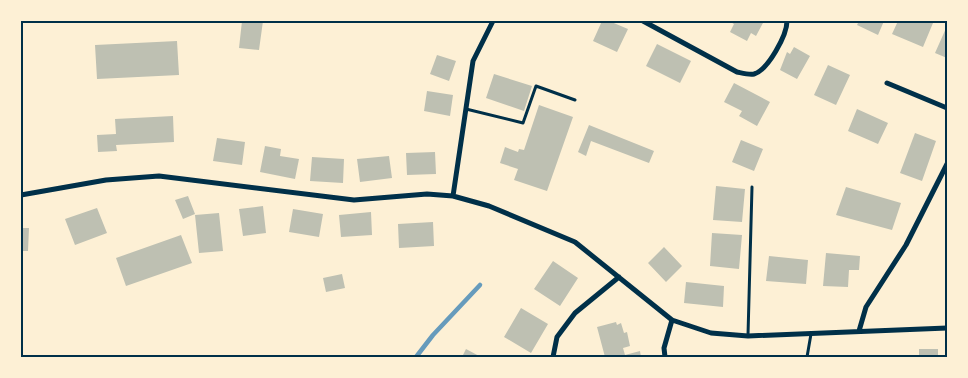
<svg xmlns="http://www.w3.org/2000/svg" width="968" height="378" font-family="'Alegreya Sans',sans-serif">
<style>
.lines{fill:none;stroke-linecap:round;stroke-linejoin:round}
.stream{stroke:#669bbc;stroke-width:4.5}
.building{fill:#bec0b2}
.service{stroke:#003049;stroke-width:3}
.minor{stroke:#003049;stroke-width:5}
.neatline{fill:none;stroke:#003049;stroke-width:2}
</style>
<rect width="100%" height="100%" fill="#fdf0d5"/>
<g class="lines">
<path class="stream" d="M416 357 433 335 480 285"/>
</g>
<path class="building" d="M242 21H263L259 50 239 48Z
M602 21H609L628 29 617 52 593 41Z
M729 21H764L756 36 751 33 747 41 730 32 734 24Z
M859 21H884L878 35 857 25Z
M898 21 933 23 923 47 892 34Z
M947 26V58L935 53Z
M177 41 179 75 97 79 95 45Z
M657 44 691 61 680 83 646 66Z
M794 47 810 56 797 79 780 70 787 52 790 54Z
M437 55 456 61 449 81 430 74Z
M828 65 850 75 836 105 814 95Z
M494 74 532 86 524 111 486 98Z
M734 83 770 102 757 126 739 116 742 111 724 102Z
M427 91 453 95 450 116 424 111Z
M539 105 573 117 547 191 514 180 518 169 500 163 505 147 518 152 519 149 524 150Z
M857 109 888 123 878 144 848 131Z
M173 116 174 142 116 145 117 151 98 152 97 135 116 134 115 119Z
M589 125 654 151 649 163 591 141 586 156 578 152Z
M915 133 936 141 922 181 900 173Z
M217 138 245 142 242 165 213 161Z
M741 140 763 149 754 171 732 162Z
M265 146 281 149 280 156 299 159 295 179 260 172Z
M435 152 436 174 407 175 406 153Z
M389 156 392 178 360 182 357 159Z
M312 157 344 159 343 183 310 181Z
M716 186 745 189 742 222 713 220Z
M846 187 901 203 892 230 836 215Z
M188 196 195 214 183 219 175 200Z
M263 206 266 233 243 236 239 209Z
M97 208 107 233 75 245 65 219Z
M293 209 323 214 319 237 289 232Z
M371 212 372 235 341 237 339 215Z
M219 213 223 251 199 253 195 215Z
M433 222 434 246 399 248 398 224Z
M21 228H29L28 251H21Z
M712 233 742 235 739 269 710 266Z
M181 235 192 263 126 286 116 258Z
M664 247 682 266 666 282 648 263Z
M826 253 860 256 859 270H849L848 287 823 286Z
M769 256 808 260 806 284 766 281Z
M553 261 578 278 560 306 534 289Z
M342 274 345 288 326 292 323 278Z
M686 282 724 286 723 307 684 303Z
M521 308 548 324 531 353 504 337Z
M616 322 617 325 621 323 624 333 627 332 630 346 623 348 625 355 640 351 641 357H605L597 327Z
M466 349 481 357H462Z
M919 349H938V357H919Z"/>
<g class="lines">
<path class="service" d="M466 109 523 123 536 86 575 100
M748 335 752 187
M807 357 811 334"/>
<path class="minor" d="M643 21 737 72C742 73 749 75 754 74 768 70 787 35 787 21
M887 83 947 108
M21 195 106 180 159 176 354 200 427 194 453 196 489 206 575 242 672 320 711 333 748 336 947 328
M453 196 473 61 493 21
M859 331 866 307 906 245 947 164
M553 357 557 337 575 313 619 277
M665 357 664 348 672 320"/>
</g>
<rect width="968" height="378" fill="none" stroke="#fdf0d5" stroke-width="45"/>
<rect x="22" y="22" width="924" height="334" class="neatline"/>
</svg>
